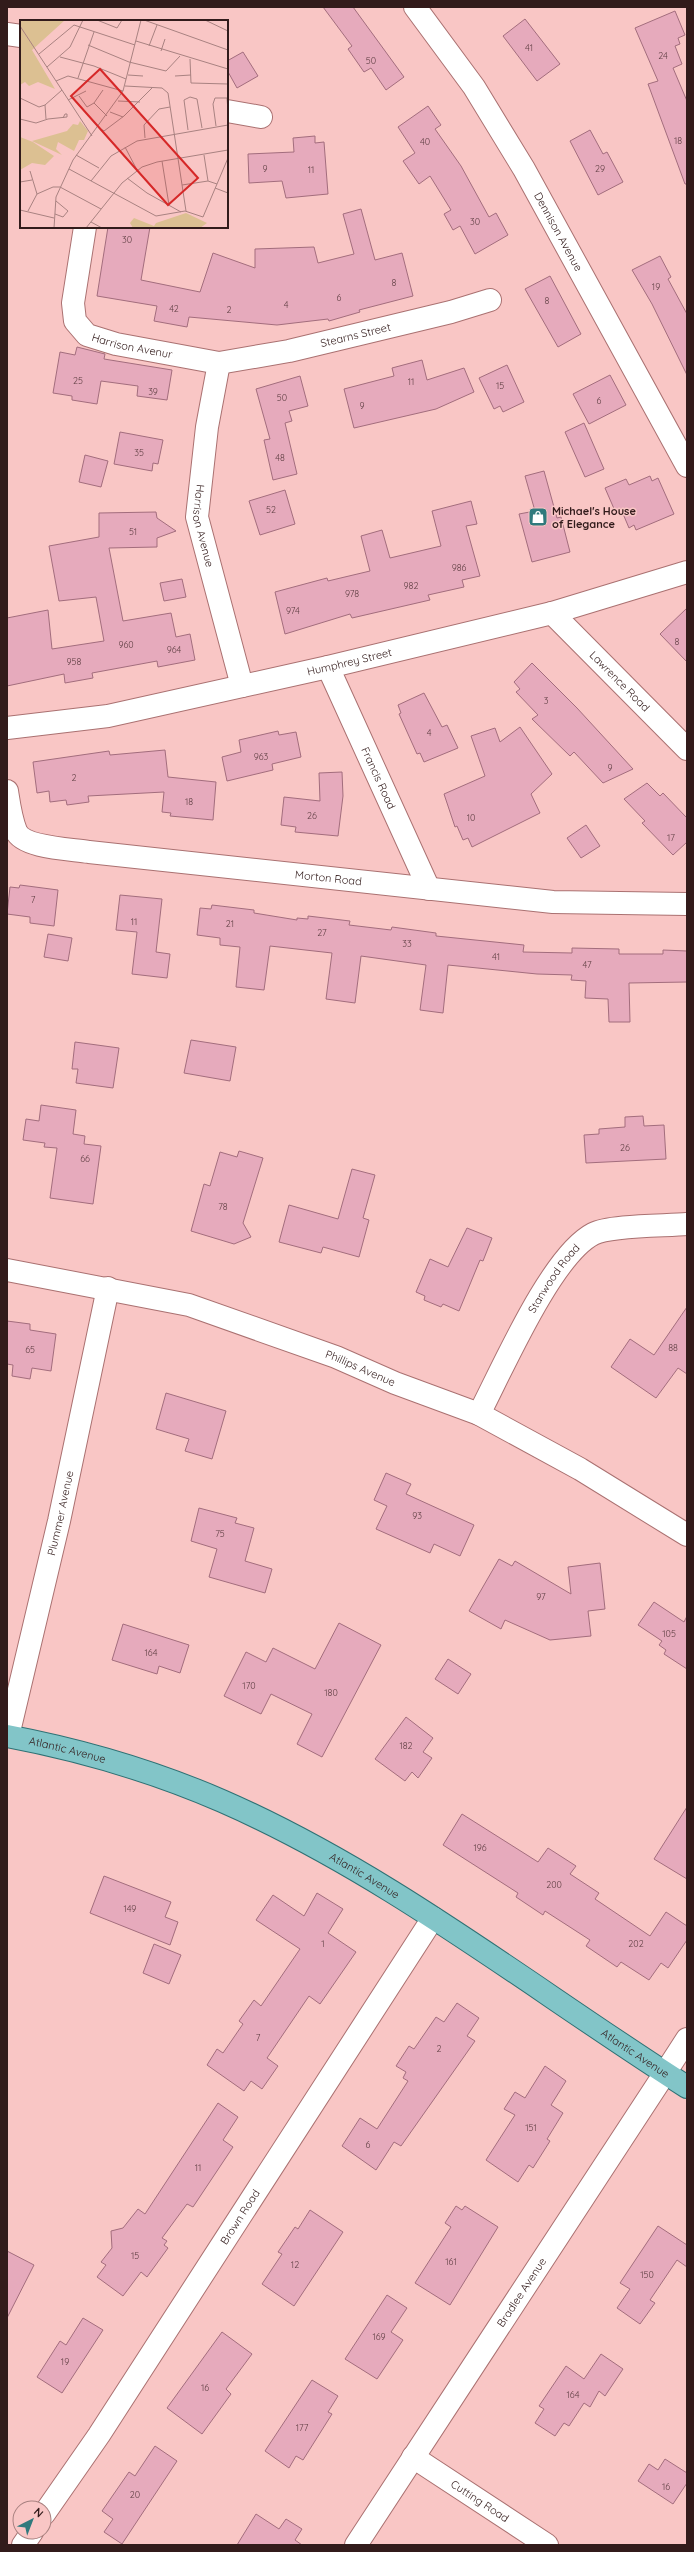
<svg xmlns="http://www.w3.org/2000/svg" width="694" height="2552" font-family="Quicksand,sans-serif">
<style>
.building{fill:#e6aabc;stroke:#a36d7d}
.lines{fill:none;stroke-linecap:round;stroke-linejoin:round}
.street-casing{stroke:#aa7171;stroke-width:24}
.secondary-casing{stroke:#aa7171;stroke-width:24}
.primary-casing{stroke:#2f7174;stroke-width:24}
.street{stroke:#fff;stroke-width:22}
.secondary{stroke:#fff;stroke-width:22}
.primary{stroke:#82c5c8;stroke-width:22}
.labels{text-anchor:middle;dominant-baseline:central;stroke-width:3;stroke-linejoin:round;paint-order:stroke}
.number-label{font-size:9px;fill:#5f3f43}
.street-label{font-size:11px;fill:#321b1b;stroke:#f9c6c5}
.poi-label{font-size:11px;font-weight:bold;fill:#321b1b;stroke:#f9c6c5;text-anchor:start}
.inset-road{fill:none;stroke:#a98281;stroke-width:1}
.view{fill:#d62828;fill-opacity:0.15;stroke:#d62828;stroke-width:2}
.inset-edge{fill:none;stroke:#321b1b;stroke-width:2}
</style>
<rect width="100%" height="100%" fill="#f9c6c5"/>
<path class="building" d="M323 7H353L404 77 386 90 371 68 364 72 348 49 352 46Z
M675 11 685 35 678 38 680 44 675 46 682 64 673 68 687 101V184H685L648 84 658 81 635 28Z
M525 19 560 64 537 81 503 36Z
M243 52 258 76 237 88 227 70V61Z
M428 106 441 125 435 129 461 166 489 217 496 213 508 235 475 254 460 226 453 230 444 214 451 210 430 176 419 184 403 161 415 153 398 127Z
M590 130 603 154 607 152 623 182 598 195 570 141Z
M315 136V143L324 142 328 194 286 198 282 181 249 183 248 154 294 152 293 138Z
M361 209 375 260 402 253 413 296 359 310 360 312 329 321 328 319 277 325 189 317 187 327 154 321 157 306 97 296 108 227H150L141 280 200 292 213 253 255 268V249L314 247 318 263 354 254 343 214Z
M660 256 671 277 668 279 687 314V375L652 304 632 270Z
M550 276 581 334 558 347 525 289Z
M77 347 105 354 104 359 172 370 167 400 137 396 138 386 101 381 97 404 72 400V396L53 393 60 352 75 355Z
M422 360 427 380 464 368 474 392 436 409 354 428 344 389 394 376 392 368Z
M507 365 524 402 503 412 500 406 494 409 479 378Z
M610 375 626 405 589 424 573 394Z
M300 376 308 406 289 411 292 421 285 423 297 474 273 480 264 440 270 439 256 389Z
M584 423 604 469 585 477 565 432Z
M120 432 163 440 158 464 153 463 152 471 114 464Z
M85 455 108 461 101 487 79 482Z
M544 471 557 518 561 517 570 552 532 562 519 514 535 511 525 476Z
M650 476 652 481 658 478 674 514 636 530 634 525 629 528 621 509 615 511 605 488 626 479 629 485Z
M285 490 295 524 260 535 249 501Z
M471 501 477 524 466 526 480 576 462 580 464 587 428 595 430 600 352 618 350 614 285 634 275 592 327 578 328 581 370 571 361 536 382 530 390 558 441 546 432 511Z
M156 512 157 518 176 531 157 538V547L109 548 123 621 171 613 176 637 190 634 195 660 158 667 157 661 92 673 93 678 65 683 64 674 7 686V618L48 610 52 649 104 641 96 597 59 601 49 546 99 537V513Z
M182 579 186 597 164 601 160 583Z
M687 608V662L660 634Z
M532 663 577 708 633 769 603 783 574 752 570 756 532 719 538 715 516 692 520 689 514 682Z
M424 693 442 727 447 725 458 748 424 762 420 753 417 754 399 714 401 713 398 705Z
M520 727 552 774 531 794 540 813 472 847 468 838 463 840 457 826 455 827 444 794 485 776 471 736 495 728 500 742Z
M278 731 279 735 296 732 301 757 272 764 273 770 227 781 222 757 241 752 239 740Z
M165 750 168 777 216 782 213 820 170 816 171 813 162 812 164 792 88 796 89 802 67 805 66 800 50 802 49 791 37 793 33 762 109 751 110 755Z
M342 772 343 796 338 836 295 832 296 827 281 825 284 797 320 801 319 773Z
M647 783 660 796 663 793 687 818V842L673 855 642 823 645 821 624 799Z
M586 825 600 846 581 858 567 838Z
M20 885 58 890 54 926 30 923V917L7 914 10 887 19 888Z
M120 895 162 899 156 952 170 954 167 978 132 974 137 932 116 930Z
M212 905 254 910V913L297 920V918L308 919V916L350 921 349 925 391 930 392 927 436 933V936L524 945 523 952 572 953V948L619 949V954H663V950L687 951V982L629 983 630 1022H609L608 999 585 998 586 981 571 980 572 975 537 974 448 965 443 1013 420 1010 426 965 361 956 355 1003 326 999 332 953 270 946 264 990 236 987 240 947 220 945V938L197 935 200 908 211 909Z
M48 934 72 938 68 961 44 957Z
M191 1040 236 1047 230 1081 184 1073Z
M75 1042 119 1048 113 1088 76 1083 78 1069H72Z
M41 1105 76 1110 73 1134 85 1136 84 1144 101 1146 93 1204 50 1198 57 1148 44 1147 45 1143 23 1140 26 1119 39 1121Z
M643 1116 644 1126 664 1125 666 1159 586 1163 584 1135 599 1134V1129L625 1127V1117Z
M239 1151 263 1158 243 1223 251 1237 234 1244 191 1231 204 1184 210 1186 220 1152 237 1157Z
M352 1169 375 1175 363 1218 369 1220 359 1257 323 1247 321 1253 279 1242 289 1205 338 1219Z
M467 1228 492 1238 483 1261 480 1260 459 1311 443 1304 441 1307 424 1300 425 1296 416 1292 430 1259 448 1267Z
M687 1307V1374L678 1368 656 1398 611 1367 630 1339 654 1355Z
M7 1321 30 1324V1330L56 1334 51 1371 32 1368 30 1379 12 1376 13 1365 7 1364Z
M166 1393 226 1411 212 1459 185 1451 189 1439 156 1429Z
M386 1473 411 1484 406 1494 474 1525 460 1556 434 1544 430 1553 376 1529 387 1506 374 1500Z
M199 1508 237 1518 235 1523 254 1528 245 1561 272 1569 265 1593 209 1577 217 1549 191 1541Z
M499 1559 512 1566 515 1561 571 1594 568 1567 600 1563 605 1609 588 1611 591 1636 550 1640 505 1620 501 1629 469 1611Z
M654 1602 684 1622 687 1616V1669L664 1654 666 1650 659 1645 662 1641 638 1625Z
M339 1623 381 1645 322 1757 297 1744 312 1714 271 1694 261 1714 224 1696 246 1652 266 1662 273 1648 315 1669Z
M123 1624 189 1645 180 1673 159 1666 157 1674 112 1660Z
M448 1659 471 1674 458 1694 435 1679Z
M406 1717 433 1738 423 1752 432 1758 418 1778 412 1772 405 1781 375 1759Z
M687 1807V1879L654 1859Z
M462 1814 538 1862 548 1848 576 1866 570 1874 599 1893 595 1899 650 1936 666 1912 687 1926V1940L668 1968 661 1963 649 1980 621 1962 617 1967 586 1946 590 1940 545 1911 543 1915 516 1897 518 1893 443 1845Z
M104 1876 171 1902 165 1917 178 1922 170 1945 90 1913Z
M317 1893 343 1909 328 1933 356 1952 320 2004 309 1996 267 2058 278 2066 262 2089 251 2081 244 2091 207 2065 217 2049 223 2053 243 2024 239 2021 254 2000 261 2006 300 1949 256 1920 273 1895 304 1916Z
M154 1944 181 1955 169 1984 143 1973Z
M457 2003 479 2018 467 2036 475 2041 401 2146 394 2142 376 2170 342 2146 360 2118 377 2129 408 2081 403 2078 406 2072 396 2066 409 2046 414 2049 436 2017 444 2022Z
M545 2066 566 2081 551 2105 563 2113 547 2139 550 2141 533 2168 529 2165 518 2182 486 2160 515 2115 504 2109 515 2092 525 2098Z
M218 2103 238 2117 223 2140 233 2147 193 2207 187 2204 162 2238 167 2241 164 2245 168 2248 147 2277 141 2272 123 2296 97 2277 106 2265 101 2262 112 2248 111 2231 123 2228 138 2209 145 2214Z
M456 2206 462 2210 465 2206 498 2227 450 2305 415 2283 451 2227 445 2223Z
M310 2210 343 2232 294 2306 262 2284 282 2254 278 2252 295 2227 298 2229Z
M658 2226 687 2245V2267L677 2260 650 2300 655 2303 640 2324 617 2308 630 2289 620 2283Z
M7 2251 34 2265 7 2318Z
M387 2295 407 2308 391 2332 403 2340 377 2379 345 2359Z
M83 2318 103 2330 62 2393 37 2377 60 2341 66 2345Z
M222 2332 252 2354 226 2389 231 2394 202 2434 167 2408Z
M601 2354 623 2369 605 2396 599 2391 590 2407 584 2403 569 2426 564 2423 555 2436 535 2423 544 2409 539 2406 566 2366 584 2379Z
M312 2380 338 2396 328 2412 332 2414 303 2460 296 2456 289 2468 265 2451Z
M155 2446 177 2461 122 2544 104 2532 113 2519 102 2511 129 2472 135 2476Z
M665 2459 687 2473V2483L673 2504 638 2481 649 2464 658 2470Z
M256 2514 279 2529 286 2519 302 2529 295 2540 302 2545H237Z"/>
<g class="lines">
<g class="street-casing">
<g id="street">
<path id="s1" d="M415 7 474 87 524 169 687 466"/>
<path d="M7 34 21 36"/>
<path d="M227 111 261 117"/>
<path id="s2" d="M85 227 73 303 75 321 87 335 116 344 219 363 289 351 451 312 490 300"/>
<path id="s3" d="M219 363 207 427 197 517 242 686"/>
<path id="s4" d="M552 613 687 749"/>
<path id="s5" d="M328 667 429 889"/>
<path id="s6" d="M7 791C9 804 11 819 16 831 23 848 72 849 89 852L553 902 687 904"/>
<path id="s7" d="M7 1270 189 1305 336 1357 395 1383 479 1414 580 1469 687 1535"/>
<path id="s8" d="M479 1414C502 1370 551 1256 593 1234 610 1225 666 1226 687 1224"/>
<path id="s9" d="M8 1736 59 1521 108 1288"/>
<path id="s10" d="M413 2457 547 2545"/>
<path id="s11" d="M44 2514 99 2435 433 1918"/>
<path d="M23 2545 32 2532"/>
<path id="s12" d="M356 2545 665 2073"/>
</g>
</g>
<g class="secondary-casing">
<g id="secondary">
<path id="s13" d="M7 728 108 716 328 667 552 613 687 572"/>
<path d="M665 2073 687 2039"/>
</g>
</g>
<g class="primary-casing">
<g id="primary">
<path id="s14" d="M7 1736C81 1750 153 1771 222 1801 389 1874 534 1990 687 2087"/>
</g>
</g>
<use href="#street" class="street"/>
<use href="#secondary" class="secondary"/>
<use href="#primary" class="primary"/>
</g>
<defs>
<g id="shop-square" transform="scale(1)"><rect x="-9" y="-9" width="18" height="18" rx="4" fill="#307a7d" stroke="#f9c6c5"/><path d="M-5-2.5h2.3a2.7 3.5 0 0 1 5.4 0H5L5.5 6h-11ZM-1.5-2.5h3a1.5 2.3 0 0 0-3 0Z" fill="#fff"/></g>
</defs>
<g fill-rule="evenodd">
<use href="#shop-square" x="538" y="517"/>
</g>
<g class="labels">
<g class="number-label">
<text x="529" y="47">41</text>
<text x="663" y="55">24</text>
<text x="371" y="60">50</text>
<text x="678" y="140">18</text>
<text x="425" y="141">40</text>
<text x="265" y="168">9</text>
<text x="600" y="168">29</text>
<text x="311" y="169">11</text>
<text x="475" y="221">30</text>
<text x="127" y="239">30</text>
<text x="394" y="282">8</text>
<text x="656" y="286">19</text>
<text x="339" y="297">6</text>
<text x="547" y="300">8</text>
<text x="286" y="304">4</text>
<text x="174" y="308">42</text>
<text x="229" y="309">2</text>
<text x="78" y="380">25</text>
<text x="411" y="381">11</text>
<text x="500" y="385">15</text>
<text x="153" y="391">39</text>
<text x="282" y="397">50</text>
<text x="599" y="400">6</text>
<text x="362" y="405">9</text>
<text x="139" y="452">35</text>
<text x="280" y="457">48</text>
<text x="271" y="509">52</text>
<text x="133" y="531">51</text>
<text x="459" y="567">986</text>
<text x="411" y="585">982</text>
<text x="352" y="593">978</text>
<text x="293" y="610">974</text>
<text x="677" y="641">8</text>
<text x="126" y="644">960</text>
<text x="174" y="649">964</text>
<text x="74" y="661">958</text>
<text x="546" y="700">3</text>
<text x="429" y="732">4</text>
<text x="261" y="756">963</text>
<text x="610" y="767">9</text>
<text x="74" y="777">2</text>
<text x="189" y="801">18</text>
<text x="312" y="815">26</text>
<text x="471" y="817">10</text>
<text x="671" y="837">17</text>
<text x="33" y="899">7</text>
<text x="134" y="921">11</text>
<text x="230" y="923">21</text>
<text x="322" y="932">27</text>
<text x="407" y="943">33</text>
<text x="496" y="956">41</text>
<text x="587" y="964">47</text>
<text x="625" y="1147">26</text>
<text x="85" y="1158">66</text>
<text x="223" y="1206">78</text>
<text x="673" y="1347">88</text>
<text x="30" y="1349">65</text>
<text x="417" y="1515">93</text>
<text x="220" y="1533">75</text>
<text x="541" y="1596">97</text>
<text x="669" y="1633">105</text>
<text x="151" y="1652">164</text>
<text x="249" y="1685">170</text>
<text x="331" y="1692">180</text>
<text x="406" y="1745">182</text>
<text x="480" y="1847">196</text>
<text x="554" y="1884">200</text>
<text x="130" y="1908">149</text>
<text x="323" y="1943">1</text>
<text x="636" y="1943">202</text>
<text x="258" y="2037">7</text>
<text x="439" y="2048">2</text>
<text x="531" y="2127">151</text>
<text x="368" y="2144">6</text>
<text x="198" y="2167">11</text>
<text x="135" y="2255">15</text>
<text x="451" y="2261">161</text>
<text x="295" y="2264">12</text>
<text x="647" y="2274">150</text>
<text x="379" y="2336">169</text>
<text x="65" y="2361">19</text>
<text x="205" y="2387">16</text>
<text x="573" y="2394">164</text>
<text x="302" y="2427">177</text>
<text x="666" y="2486">16</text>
<text x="135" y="2494">20</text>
</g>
<g class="street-label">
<text stroke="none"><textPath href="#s1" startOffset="267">Dennison Avenue</textPath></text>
<text stroke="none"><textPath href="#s2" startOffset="388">Stearns Street</textPath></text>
<text stroke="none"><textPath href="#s2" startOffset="160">Harrison Avenur</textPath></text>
<text stroke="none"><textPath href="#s3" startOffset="165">Harrison Avenue</textPath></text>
<text stroke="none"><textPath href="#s13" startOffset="349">Humphrey Street</textPath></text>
<text stroke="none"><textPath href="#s4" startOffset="96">Lawrence Road</textPath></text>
<text stroke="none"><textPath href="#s5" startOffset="122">Francis Road</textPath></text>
<text stroke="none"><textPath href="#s6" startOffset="360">Morton Road</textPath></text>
<text stroke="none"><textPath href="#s8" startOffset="155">Stanwood Road</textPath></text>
<text stroke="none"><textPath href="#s7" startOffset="368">Phillips Avenue</textPath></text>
<text stroke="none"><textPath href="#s9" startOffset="229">Plummer Avenue</textPath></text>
<text stroke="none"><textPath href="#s14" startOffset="62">Atlantic Avenue</textPath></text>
<text stroke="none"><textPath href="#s14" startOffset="386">Atlantic Avenue</textPath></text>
<text stroke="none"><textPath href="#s14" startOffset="710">Atlantic Avenue</textPath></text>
<text stroke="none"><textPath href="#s11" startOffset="356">Brown Road</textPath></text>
<text stroke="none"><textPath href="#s12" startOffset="302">Bradlee Avenue</textPath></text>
<text stroke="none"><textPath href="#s10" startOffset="80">Cutting Road</textPath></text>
</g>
<g class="poi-label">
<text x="552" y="511">Michael's House<tspan x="552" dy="13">of Elegance</tspan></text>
</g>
</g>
<g transform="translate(20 20)">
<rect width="208" height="208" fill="#f9c6c5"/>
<path d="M0 0H45L12 30 35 69 18 62 9 66 5 62 0 65ZM60 101 68 111 64 120H59L54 131 38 122 36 129 42 135 12 121 47 111 53 104 58 105ZM0 117 13 122 34 136 25 145 12 143 0 150ZM166 193 187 203 180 208H113L110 203 114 198 134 206 136 203Z" fill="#dcc092"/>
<path class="inset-road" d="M77 0 97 8 102 0M124 0 208 30M185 0 208 11M0 6 72 116M116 21 208 49M68 25 109 42 146 51 160 36M129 26 137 5M141 31 145 19M19 34 54 5 115 25M40 37 74 46 106 59M170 39 171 63 208 64M27 47 50 27 63 0M108 55 123 56M155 56 171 55M58 58 74 12M36 61 48 56 103 71M105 66 142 68 148 73 166 191M59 76 67 87 74 83 83 70M0 78 19 87 25 85 42 70M48 80 66 71M98 81 120 82M74 83 87 96M25 85 26 99M90 92 103 97M0 99 16 103 28 99 47 97V94H45L43 98M196 106 193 84 195 78H207L208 91M78 107 84 111 104 96 132 68M168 110 164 80 170 77 177 79 182 108M125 118 124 105 139 89 150 87M105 127 117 150M56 135 79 148M184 135 188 161 197 164M142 141 149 185M49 149 136 196 165 191 183 197 208 138M10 151 17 174M107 158 127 173 161 192M71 161 91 136 117 121 208 105M0 162 12 160M162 165 188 161M195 168 208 173M0 190 34 198M8 191 17 174 33 167H40L81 189M35 194 43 197 48 191 36 181M71 202 82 208M34 208 36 177 53 140 103 71 121 0M66 208 102 163 122 147 137 142 208 130"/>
<path class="view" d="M80 49 178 158 148 185 51 76Z"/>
<rect width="208" height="208" class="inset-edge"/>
</g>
<rect width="694" height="2552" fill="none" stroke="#321b1b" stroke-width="16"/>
<g transform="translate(32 2520) rotate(42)"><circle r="19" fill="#f9c6c5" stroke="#a98281"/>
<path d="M0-3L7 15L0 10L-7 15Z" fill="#307a7d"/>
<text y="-6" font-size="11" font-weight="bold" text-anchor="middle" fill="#321b1b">N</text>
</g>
</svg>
